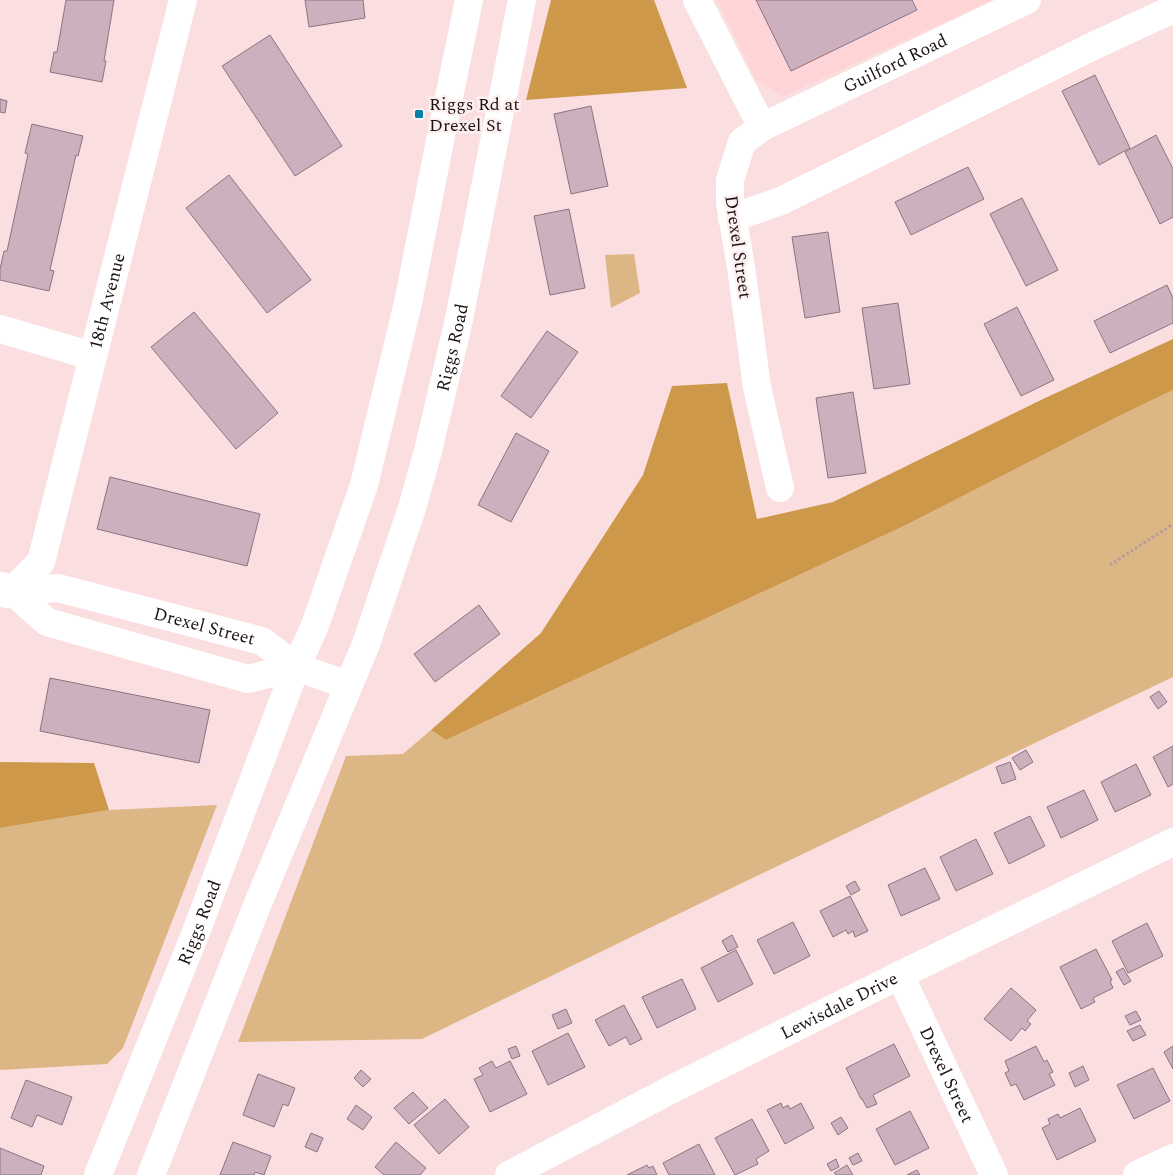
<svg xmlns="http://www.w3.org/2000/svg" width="1173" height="1175" font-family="Spectral,serif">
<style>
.built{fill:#ffd4d6}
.green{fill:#dcb684}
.forest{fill:#cd984a}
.building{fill:#ccb0be;stroke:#8d7381}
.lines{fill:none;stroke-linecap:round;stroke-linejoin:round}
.path{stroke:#b29c9c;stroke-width:3;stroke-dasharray:2.5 2.5;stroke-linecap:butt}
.minor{stroke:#fff;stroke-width:28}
.major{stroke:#fff;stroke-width:28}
.poi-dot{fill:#0582a7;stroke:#fef0f1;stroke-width:2}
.labels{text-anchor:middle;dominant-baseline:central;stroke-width:5;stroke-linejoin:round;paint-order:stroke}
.street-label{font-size:18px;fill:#1e1313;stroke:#fef0f1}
.poi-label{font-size:18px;fill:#1e1313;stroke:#fef0f1;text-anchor:start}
</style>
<rect width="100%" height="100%" fill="#fbdfe0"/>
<path class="built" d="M717 0H992L782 97 756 80Z"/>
<path class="green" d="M634 254 640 293 611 308 605 255Z
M1173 390V677L742 883 422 1039 238 1042 346 756 403 754 431 730 446 740 906 525 1115 418Z
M217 805 123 1048 107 1064 0 1070V828L109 810Z"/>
<path class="forest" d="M551 0H654L687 88 526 100Z
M1173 339V390L1115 418 906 525 446 740 431 730 541 633 643 475 672 386 727 383 757 519 833 502 1043 399Z
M0 762 94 763 109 810 0 828Z"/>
<path class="building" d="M66 0H114L104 61H106L102 82 50 72 54 52H57Z
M305 0H363L365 18 309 27Z
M756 0H912L917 10 791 71Z
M270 35 342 146 295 176 222 66Z
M1095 75 1130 148 1099 165 1062 91Z
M0 99 7 101 5 113 0 112Z
M591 106 608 186 571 194 554 114Z
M32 124 83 136 78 156 76 155 50 270 54 271 49 291 0 280V269L4 251H7L28 154 25 153Z
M1156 135 1173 169V217L1160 224 1125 152Z
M968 167 984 199 911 235 895 202Z
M229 175 311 280 267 313 186 208Z
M1022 198 1058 270 1026 286 990 214Z
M569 209 585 288 550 295 534 216Z
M828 232 840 312 805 318 792 237Z
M1167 285 1173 298V323L1110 353 1094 321Z
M898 303 910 384 874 389 862 308Z
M1017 307 1054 380 1021 396 984 324Z
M194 312 278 413 236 449 151 347Z
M547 331 578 352 531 418 501 396Z
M853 392 866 473 828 478 816 398Z
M516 433 549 451 511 522 478 505Z
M110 477 260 514 247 566 97 529Z
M479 605 500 634 435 682 414 654Z
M50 678 210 710 199 763 40 731Z
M1159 691 1167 702 1158 709 1150 697Z
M1173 746V784L1168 787 1153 757Z
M1026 750 1033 762 1020 770 1012 758Z
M1010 762 1016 779 1002 784 996 767Z
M1136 764 1151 795 1115 812 1101 782Z
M1084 790 1098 820 1061 838 1047 807Z
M1030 816 1045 846 1009 864 994 833Z
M976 839 993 874 956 891 940 857Z
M925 868 940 899 901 916 888 885Z
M855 881 860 890 851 895 846 886Z
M850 896 868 931 855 937 853 931 848 934 846 930 833 937 820 911Z
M793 922 810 956 774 974 757 940Z
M1147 923 1163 956 1128 973 1112 941Z
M732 935 738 947 728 952 722 941Z
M1096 949 1112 980 1110 981 1113 988 1093 998 1095 1002 1081 1009 1060 967Z
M736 950 753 984 718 1002 701 968Z
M1123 968 1131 981 1124 985 1116 972Z
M682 979 696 1009 657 1028 642 997Z
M1011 988 1036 1010 1027 1021 1031 1024 1025 1031 1022 1028 1011 1041 984 1019Z
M624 1005 642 1039 630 1045 626 1037 609 1046 595 1020Z
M566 1009 572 1023 558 1029 552 1015Z
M1136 1011 1141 1020 1130 1025 1125 1016Z
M1140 1025 1146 1035 1133 1041 1127 1031Z
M568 1033 585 1067 548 1085 532 1051Z
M894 1044 910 1076 873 1095 877 1104 867 1108 862 1099H861L846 1068Z
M516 1046 520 1056 512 1059 508 1049Z
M1036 1046 1044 1062 1047 1060 1053 1072 1049 1074 1055 1085 1024 1100 1016 1084 1011 1086 1005 1073 1009 1071 1005 1061Z
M1173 1046V1069L1164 1052Z
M492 1061 496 1068 510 1061 527 1094 490 1112 474 1079 483 1075 479 1068Z
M1083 1066 1089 1080 1075 1087 1069 1073Z
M1153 1068 1170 1101 1134 1119 1117 1085Z
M361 1070 371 1079 363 1087 354 1078Z
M258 1074 295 1088 288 1106 283 1104 274 1127 243 1115Z
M26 1080 72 1097 62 1125 37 1115 32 1127 11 1118Z
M413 1092 428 1108 409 1124 394 1108Z
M445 1099 469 1127 439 1154 414 1125Z
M781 1103 783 1108 788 1105 790 1109 801 1103 814 1128 785 1144 767 1110Z
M356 1105 372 1117 363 1130 347 1119Z
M1080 1108 1096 1141 1057 1160 1042 1128 1050 1124 1048 1119 1058 1114 1060 1118Z
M910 1111 929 1148 895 1165 876 1129Z
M841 1117 848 1128 838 1135 831 1123Z
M752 1119 769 1151 756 1159 758 1164 735 1175 715 1138Z
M311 1133 323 1138 317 1152 305 1147Z
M233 1142 271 1156 264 1175 255 1172 254 1175H220Z
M396 1142 426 1168 420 1175H384L375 1167Z
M699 1144 715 1175H669L663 1163Z
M0 1148 44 1166 41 1175H0Z
M858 1153 862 1161 853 1165 849 1158Z
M836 1159 839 1167 831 1171 827 1164Z
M647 1165 649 1168 653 1166 657 1175H627Z
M847 1165 853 1175H836L834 1173Z
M917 1170 920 1175H907Z"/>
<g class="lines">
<path class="path" d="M1110 565 1173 524"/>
<g class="minor">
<path d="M697 0 762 127"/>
<path d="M732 218 781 201 1089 48 1173 9"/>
<path d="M0 329 92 356"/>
<path id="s1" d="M780 488 757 387 741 267 730 203V180L742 142 762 127 1027 0"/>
<path d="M2 586 12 591 47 622 248 679 296 667"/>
<path id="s2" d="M12 591 41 562 183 0"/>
<path id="s3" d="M6 594 12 591 58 588 262 641 296 667 348 685"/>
<path id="s4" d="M900 975 994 1175"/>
<path id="s5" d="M509 1175 674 1088 900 975 1173 842"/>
<path d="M1137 1175 1173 1158"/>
</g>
<g class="major">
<path id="s6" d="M98 1175 196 932 296 667 314 628 364 485 408 303 439 146 469 0"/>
<path id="s7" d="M151 1175 256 908 366 644 412 508 428 451 458 324 522 0"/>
</g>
</g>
<rect class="poi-dot" x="414" y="109" width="10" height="10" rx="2.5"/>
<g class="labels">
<g class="street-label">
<text stroke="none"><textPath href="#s1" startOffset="525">Guilford Road</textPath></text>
<text transform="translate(738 247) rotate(82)">Drexel Street</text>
<text stroke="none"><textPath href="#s2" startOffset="310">18th Avenue</textPath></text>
<text stroke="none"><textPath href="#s7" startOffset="882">Riggs Road</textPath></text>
<text stroke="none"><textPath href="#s3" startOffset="204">Drexel Street</textPath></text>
<text stroke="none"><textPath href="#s6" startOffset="272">Riggs Road</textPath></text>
<text stroke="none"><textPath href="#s5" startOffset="371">Lewisdale Drive</textPath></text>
<text stroke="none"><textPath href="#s4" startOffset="110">Drexel Street</textPath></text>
</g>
<g class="poi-label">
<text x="429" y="104">Riggs Rd at<tspan x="429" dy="21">Drexel St</tspan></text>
</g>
</g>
</svg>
